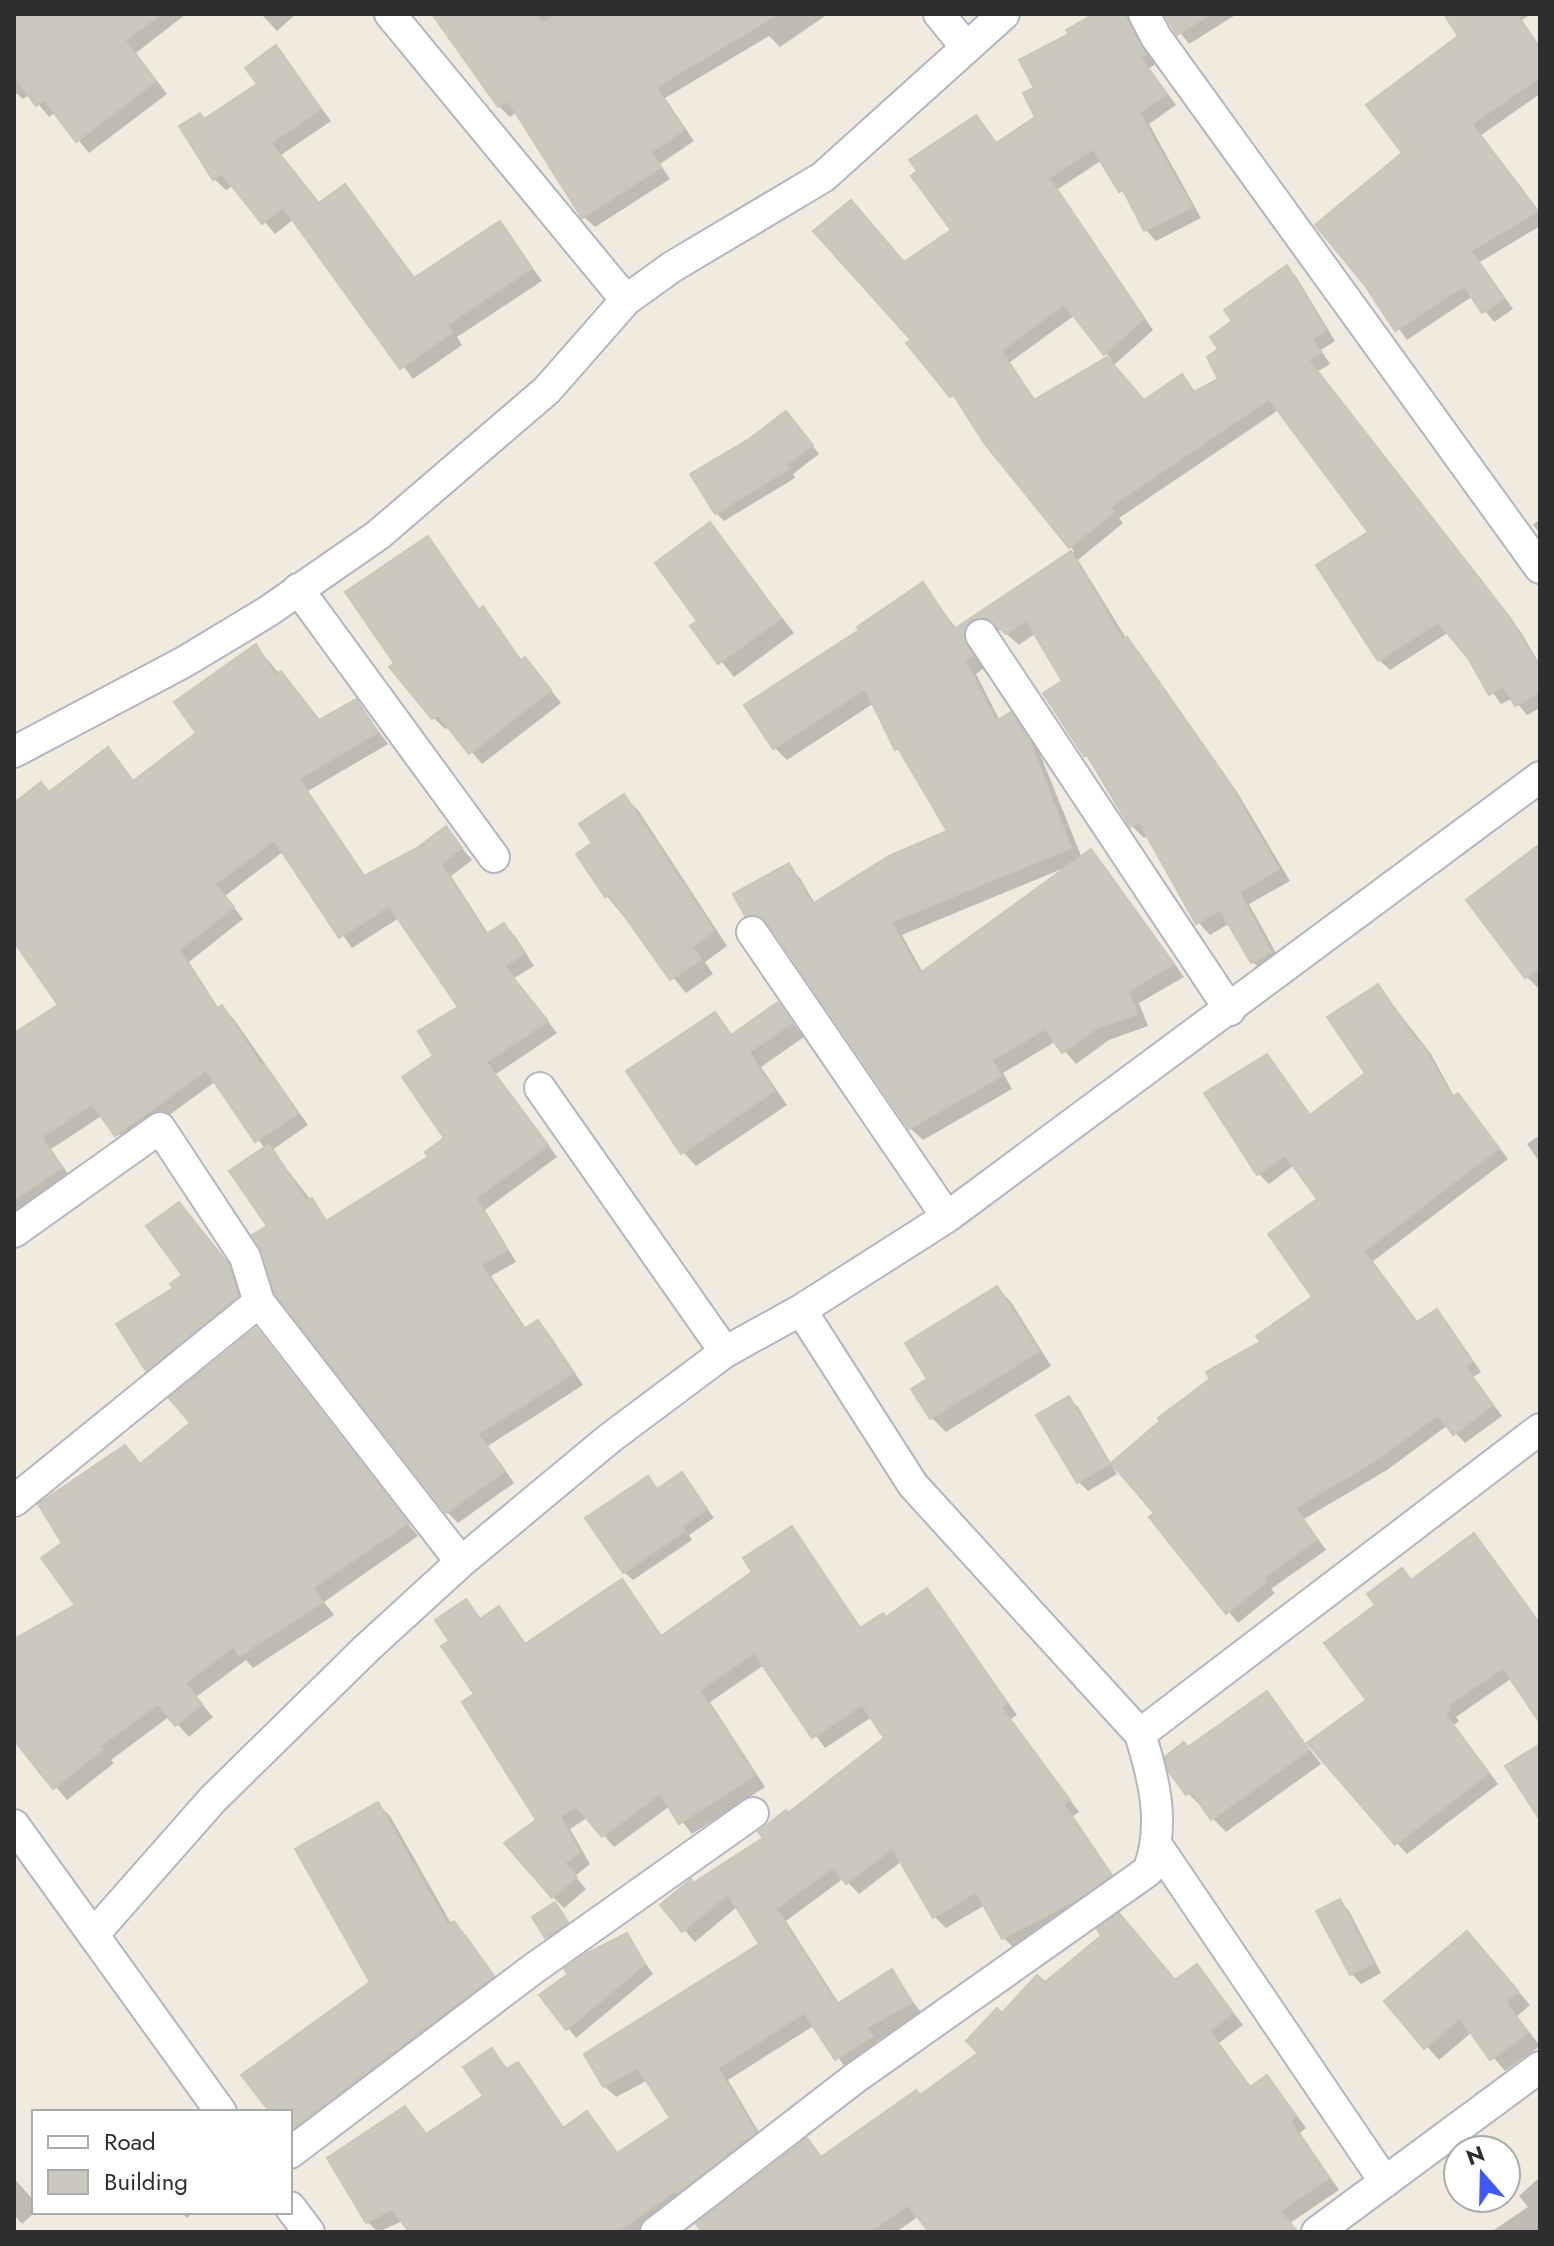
<svg xmlns="http://www.w3.org/2000/svg" width="1554" height="2246" font-family="Jost,sans-serif">
<style>
.shadow{fill:#0003;fill-rule:evenodd}
.building{fill:#cbc8be;stroke:#ccc6b8;stroke-width:2}
.lines{fill:none;stroke-linecap:round;stroke-linejoin:round}
.minor-casing{stroke:#b3b5c2;stroke-width:34}
.minor{stroke:#fff;stroke-width:30}
</style>
<rect width="100%" height="100%" fill="#f0eadf"/>
<path class="shadow" d="M14 14H186L136 53 167 94 89 153 56 112 49 117 30 94 23 99 14 91Z
M261 14H296L277 31Z
M431 14H828L780 47 769 36 665 98 694 141 660 164 670 179 595 227 584 217 517 112 510 117 499 106Z
M1098 14H1139L1137 34 1155 65 1149 68 1176 105 1149 124 1201 218 1156 241 1146 230 1131 201 1102 160 1058 189 1153 330 1113 366 1144 402 1182 377 1196 393 1220 379 1221 350 1235 322 1287 268 1297 278 1335 341 1321 350 1330 364 1318 371 1521 632 1540 665V708L1527 715 1513 698 1501 704 1449 632 1390 670 1379 660 1371 532 1280 409 1119 518 1123 523 1078 560 1126 638 1139 652 1237 792 1290 881 1249 904 1282 964 1265 974 1253 962 1230 923 1210 935 1198 922 1148 836 1144 838 1132 826 1086 755 1065 681 1036 633 1019 645 1002 630 984 631 974 649 984 668 976 674 1000 721 1011 716 1023 728 1040 754 1082 858 1091 852 1103 864 1184 977 1139 1003 1148 1026 1109 1040 1076 1064 1056 1041 1003 1073 1012 1089 923 1140 910 1128 773 927H759L747 915 788 866 800 878 815 904 950 832 906 757 897 748 874 703 787 760 775 748 862 631 922 585 957 629 1074 551 963 404 951 395 914 340 905 264 954 230 975 117 998 145 1037 117 1036 89 1072 35ZM1075 315 1110 358 1036 401 1010 362ZM1069 866 923 973 902 935Z
M1166 14H1237L1189 44Z
M1446 14H1531L1522 20 1540 47V94L1481 135 1540 213V226L1480 262 1513 309 1494 322 1473 296 1407 340 1366 283 1405 154 1460 37Z
M276 47 331 121 281 155 320 204 345 187 416 279 500 223 542 281 457 337 462 345 413 379 294 219 275 234 234 185 226 190 214 179 206 121 260 85Z
M794 422 819 454 793 474 795 478 724 521 716 513Z
M1540 519V533L1533 525Z
M710 525 794 633 734 677 693 626 699 621Z
M427 538 481 611 494 620 522 661 525 659 536 671 561 703 482 764 450 726 445 729 434 718 392 667 397 663Z
M256 646 320 722 356 701 388 744 308 791 366 877 418 850 446 829 472 860 451 876 489 935 504 925 515 936 534 966 514 978 557 1033 496 1074 557 1157 485 1210 516 1262 491 1276 527 1330 538 1322 549 1334 583 1385 488 1446 514 1483 458 1523 447 1512 270 1227 265 1149 216 1081 128 1145 103 1115 51 1149 72 1180 14 1226V1034L61 1006 14 938V805L50 793 107 750 135 782 199 733ZM284 851 352 948 399 918 460 1007 436 1056 447 1138 431 1157 328 1222 272 1150 308 1125 233 1018 219 1009 189 962 243 919 225 896Z
M623 796 638 810 727 946 705 962 713 974 686 993 606 895Z
M1540 847V986L1538 988 1527 977Z
M1378 986 1431 1054 1455 1098 1458 1096 1468 1106 1508 1159 1372 1262 1418 1324 1437 1311 1447 1322 1481 1372 1473 1377 1502 1416 1465 1443 1448 1425 1387 1470 1304 1519 1326 1550 1271 1589 1275 1593 1238 1623 1152 1517 1263 1342 1315 1297 1320 1200 1294 1165 1269 1184 1259 1174 1267 1056 1311 1117 1368 1074Z
M778 1004 804 1037 761 1067 787 1105 696 1166 683 1152 714 1014 733 1036Z
M1540 1135V1163L1527 1144Z
M221 1257 237 1276 246 1306 157 1378 148 1369 176 1289 185 1276Z
M997 1288 1011 1302 1051 1366 946 1432 932 1418Z
M256 1330 418 1536 324 1602 334 1615 253 1668 246 1660 196 1697 213 1717 189 1737 170 1716 111 1760 114 1763 67 1800 14 1737V1641L78 1606 65 1544 125 1448 141 1466 193 1423Z
M1068 1398 1078 1407 1117 1474 1088 1491 1079 1482Z
M682 1475 714 1518 689 1535 692 1540 633 1580 624 1572 648 1478 659 1491Z
M792 1529 862 1629 886 1619 926 1590 938 1602 1017 1715 1011 1719 1079 1812 1073 1816 1121 1887 1015 1949 1004 1938 985 1905 946 1928 934 1916 902 1861 859 1894 844 1878 786 1921 840 2005 892 1972 922 2014 877 2041 883 2048 848 2071 815 2025 728 2080 766 2144 644 2232H411L403 2221 378 2232 368 2222 405 2108 428 2135 486 2096 491 2050 509 2070 517 2064 529 2076 565 2129 586 2114 619 2155 673 2119 648 2080 616 2097 604 2086 762 1945 738 1906 695 1942 663 1906 766 1839 789 1815 887 1739 872 1717 825 1748 764 1665 710 1702 765 1787 692 1834 670 1806 614 1847 588 1817 570 1829 590 1864 575 1876 586 1889 564 1908 553 1897 538 1821 452 1641 466 1601 482 1620 499 1609 527 1645 621 1582 663 1637 755 1573Z
M1474 1536 1540 1626V1719L1512 1678 1456 1717 1459 1721 1454 1725 1498 1784 1407 1854 1397 1843 1368 1700 1378 1606 1402 1571 1413 1581Z
M1267 1694 1321 1764 1226 1832 1188 1793V1749Z
M378 1804 390 1816 452 1925 466 1935 504 1989 290 2135V2112H272L373 1982Z
M1340 1901 1349 1911 1381 1973 1361 1984 1352 1974 1319 1912Z
M559 1909 570 1927 551 1941 534 1917Z
M627 1936 653 1974 576 2038 542 1995Z
M1479 1946 1530 2005 1517 2016 1540 2046 1505 2071 1472 2032 1439 2060 1386 2001Z
M1196 1966 1243 2025 1219 2043 1252 2088 1267 2077 1278 2089 1306 2128 1300 2133 1339 2190 1290 2223 1297 2232H932L919 2216 896 2232H704L807 2140 823 2158 921 2097 981 2053 1002 2016 1045 1984 1176 1982Z
M1540 2177V2232H1491L1528 2207 1519 2196Z
M14 2178 34 2201 35 2212 22 2224 14 2215Z
M181 2212H193L187 2218Z"/>
<path class="building" d="M14 14H162L125 40 156 81 76 142 44 100 36 106 14 76Z
M432 14H535L543 23 557 14H778L656 87 684 130 651 152 661 167 582 218 508 101 498 107Z
M1094 14H1126L1146 54 1140 57 1167 94 1139 113 1192 207 1144 231 1123 190 1119 192 1093 149 1049 178 1144 318 1104 355 1064 304 1001 351 1034 400 1107 357 1144 400 1182 374 1194 392 1218 379 1207 357 1218 349 1210 337 1232 321 1224 310 1287 265 1326 330 1312 339 1321 353 1309 360 1511 619 1540 669V691L1515 706 1504 686 1489 695 1468 658 1438 622 1378 661 1316 565 1368 532 1269 399 1110 507 1114 512 1069 548 984 443 953 394 950 397 906 343 911 340 813 231 851 200 904 262 951 230 911 176 917 171 909 160 976 115 996 143 1035 117 1023 93 1034 88 1019 60 1069 34 1066 30Z
M1164 14H1210L1177 35Z
M1444 14H1516L1540 48V77L1472 124 1538 211 1471 251 1504 298 1482 313 1464 286 1395 331 1364 284 1315 225 1402 153 1366 105 1458 36Z
M276 45 321 109 271 143 319 203 345 184 414 278 500 221 532 268 447 325 452 332 400 369 283 207 262 224 222 174 213 180 179 126 200 113 204 119 257 84 245 68Z
M786 411 813 445 786 465 789 469 715 514 690 474 749 439Z
M710 522 781 618 718 664 690 626 697 621 655 563Z
M428 536 479 610 483 606 520 660 525 657 551 690 469 754 438 715 432 719 389 667 394 663 345 592Z
M1071 551 1123 640 1127 637 1226 778 1279 869 1239 892 1271 952 1251 963 1220 910 1196 924 1139 822 1130 827 1087 755 1084 756 1043 693 1062 681 1026 620 1006 634 988 619 972 620 963 635 973 656 965 661 996 721 1011 712 1029 739 1071 848 891 922 920 973 1091 849 1174 964 1128 991 1137 1014 1097 1028 1062 1053 1045 1029 992 1060 1001 1076 909 1129 767 922 759 916H745L733 894 789 863 812 904 889 856 947 831 898 748 895 750 865 689 773 749 744 705 859 630 857 627 923 582 954 629Z
M256 644 275 675 281 671 319 720 356 699 378 732 299 779 364 876 417 848 446 826 462 848 441 864 486 934 504 923 524 954 504 966 548 1021 486 1062 548 1145 476 1198 507 1250 481 1265 524 1329 538 1320 573 1373 478 1434 505 1471 446 1513 275 1294 262 1251 252 1235 267 1226 229 1171 269 1144 307 1201 312 1198 326 1221 428 1157 425 1152 444 1138 402 1077 433 1056 418 1031 458 1007 389 906 339 938 274 840 215 884 234 907 179 950 217 1008 222 1005 262 1066 264 1064 298 1113 255 1142 206 1070 115 1136 92 1104 42 1137 62 1168 14 1200V1033L58 1005 14 942V803L41 782 49 792 108 747 133 781 196 733 174 702Z
M624 794 714 931 692 947 701 959 670 980 609 894 605 897 576 854 592 843 579 824Z
M1540 844V967L1525 978 1466 900Z
M1378 984 1418 1043 1421 1042 1452 1097 1458 1093 1499 1148 1364 1251 1417 1322 1437 1309 1472 1362 1465 1366 1493 1405 1453 1435 1438 1415 1376 1460 1295 1508 1317 1539 1263 1578 1266 1582 1226 1614 1149 1517 1154 1513 1111 1463 1160 1421 1158 1418 1210 1379 1206 1372 1260 1342 1256 1336 1312 1297 1268 1234 1317 1199 1285 1155 1257 1175 1204 1093 1267 1054 1310 1115 1365 1073 1327 1017Z
M778 1002 792 1023 749 1052 774 1091 681 1154 626 1071 715 1012 731 1035Z
M179 1202 229 1265 238 1296 146 1371 116 1324 173 1288 170 1284 182 1275 146 1226Z
M997 1286 1039 1351 930 1419 911 1389 927 1379 905 1343Z
M256 1328 408 1523 313 1588 323 1602 239 1656 233 1647 185 1683 202 1704 175 1726 158 1704 100 1746 103 1749 53 1789 14 1740V1639L75 1605 41 1558 62 1543 38 1504 125 1445 140 1464 190 1423 169 1398Z
M1069 1396 1109 1464 1077 1483 1036 1415Z
M682 1472 707 1509 682 1526 685 1531 623 1573 585 1518 648 1476 657 1489Z
M792 1526 860 1628 883 1613 886 1617 927 1588 1007 1703 1001 1707 1070 1800 1063 1804 1111 1875 1077 1899 1002 1939 976 1892 933 1918 892 1848 846 1884 833 1867 776 1909 837 2004 892 1969 912 2002 867 2028 873 2036 835 2060 804 2013 718 2068 756 2132 677 2193 675 2191 617 2232H409L392 2209 366 2223 327 2158 405 2106 426 2134 483 2096 463 2067 492 2048 506 2069 518 2062 563 2128 587 2111 617 2153 670 2118 638 2068 603 2087 584 2054 759 1944 728 1894 682 1932 660 1905 691 1879 693 1883 763 1838 758 1832 786 1810 788 1813 884 1738 862 1705 812 1738 754 1653 700 1690 755 1775 679 1824 660 1794 602 1837 576 1806 560 1817 580 1852 565 1863 577 1877 552 1898 504 1843 536 1820 462 1702 474 1694 441 1646 449 1641 435 1620 466 1599 480 1619 499 1606 525 1644 622 1579 661 1636 752 1572 743 1558Z
M1474 1533 1540 1624V1723L1503 1668 1447 1706 1450 1710 1445 1714 1489 1773 1395 1845 1307 1743 1366 1700 1324 1643 1375 1605 1367 1594 1402 1568 1411 1580Z
M1267 1691 1309 1750 1211 1820 1191 1791 1186 1795 1169 1772 1165 1757 1184 1742 1188 1747Z
M1540 1744V1820L1505 1766Z
M378 1802 448 1925 454 1921 494 1976 290 2130V2112H270L241 2075 370 1982 295 1849Z
M1340 1899 1373 1963 1350 1975 1316 1911Z
M555 1902 568 1922 545 1938 532 1917Z
M1119 1913 1175 1980 1197 1964 1233 2013 1209 2031 1250 2087 1267 2075 1296 2116 1290 2121 1329 2178 1280 2211 1298 2232H929L908 2205 869 2232H702L696 2224 807 2138 821 2157 916 2090 920 2095 978 2053 966 2041 997 2008 1002 2013 1037 1975 1045 1982 1101 1936 1097 1929Z
M1467 1931 1518 1991 1506 2002 1528 2033 1490 2060 1460 2018 1424 2049 1384 2001Z
M627 1933 645 1964 566 2030 539 1995 568 1974 564 1969 587 1953Z"/>
<g class="lines">
<g class="minor-casing">
<path id="minor" d="M390 14 626 300
M939 14 966 47
M1144 14 1156 37 1540 568
M298 589 494 857
M981 635 1230 1010
M14 752 184 662 267 612 378 535 547 390 626 300 672 267 823 177 1004 14
M752 932 947 1217
M540 1088 725 1352
M14 1232 160 1128 245 1257 259 1302 461 1562
M14 1501 259 1302
M1140 1734 1540 1429
M14 1825 221 2112
M1158 1847 1385 2182
M94 1934 213 1799 367 1648 461 1562 610 1438 725 1352 801 1310 947 1217 1540 777
M290 2153 533 1969 753 1813
M290 2207 309 2232
M656 2232 855 2078 1148 1871C1166 1827 1154 1778 1140 1734L913 1485 801 1310
M1317 2232 1540 2067"/>
</g>
<use href="#minor" class="minor"/>
</g>
<rect width="1554" height="2246" fill="none" stroke="#2e2e2e" stroke-width="32"/>
<rect x="32" y="2110" width="260" height="104" fill="#ffffff" stroke="#ababab" stroke-width="2"/>
<rect x="48" y="2136" width="40" height="12" fill="#ffffff" stroke="#ababab" stroke-width="2"/>
<text x="104" y="2150" font-size="24" fill="#2e2e2e">Road</text>
<rect x="48" y="2170" width="40" height="24" fill="#cbc8be" stroke="#ababab" stroke-width="2"/>
<text x="104" y="2190" font-size="24" fill="#2e2e2e">Building</text>
<g transform="translate(1482 2174) rotate(340)"><circle r="38" fill="#ffffff" stroke="#ababab" stroke-width="2"/>
<path d="M0-6L14 30L0 20L-14 30Z" fill="#3e57ff"/>
<text y="-12" font-size="22" font-weight="bold" text-anchor="middle" fill="#2e2e2e">N</text>
</g>
</svg>
